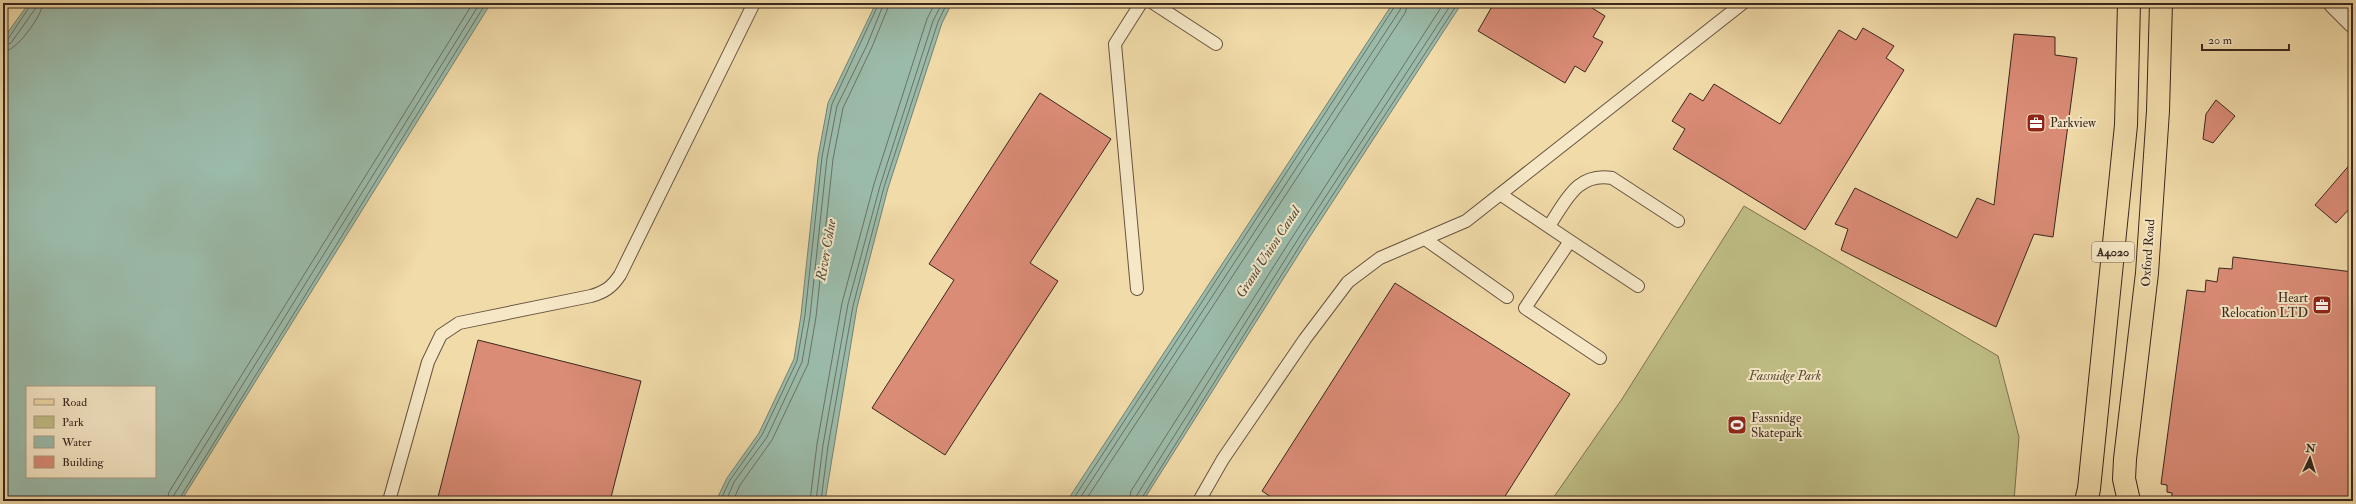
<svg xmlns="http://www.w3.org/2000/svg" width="2356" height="504" font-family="'IM FELL Double Pica',serif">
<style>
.green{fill:#bfbe85;stroke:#7c7252}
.water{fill:#9bbbaa;stroke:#748072;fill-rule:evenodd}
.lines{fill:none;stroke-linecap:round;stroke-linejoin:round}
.shore{stroke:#6a7164;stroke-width:1}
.building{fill:#db8c77;stroke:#3a271e}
.lane-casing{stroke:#685441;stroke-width:14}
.street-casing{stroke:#685441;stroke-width:24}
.primary-casing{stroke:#3a271e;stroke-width:24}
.lane{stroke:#f6e8c7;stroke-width:12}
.street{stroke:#f6e8c7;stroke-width:22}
.primary{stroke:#f1dba9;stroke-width:22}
.labels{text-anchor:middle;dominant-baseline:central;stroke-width:4;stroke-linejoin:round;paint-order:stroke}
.shield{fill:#f6e8c7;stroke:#726151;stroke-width:1}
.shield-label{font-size:12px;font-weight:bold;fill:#3a271e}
.poi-label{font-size:13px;fill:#3a271e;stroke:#f6e8c7;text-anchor:start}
.street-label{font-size:13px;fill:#3a271e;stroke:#f6e8c7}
.park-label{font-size:13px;font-style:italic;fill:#5b4d38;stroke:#f6e8c7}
.water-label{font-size:14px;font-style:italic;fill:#524c41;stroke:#f6e8c7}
</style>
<rect width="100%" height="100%" fill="#f1dba9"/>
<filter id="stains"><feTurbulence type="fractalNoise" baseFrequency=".005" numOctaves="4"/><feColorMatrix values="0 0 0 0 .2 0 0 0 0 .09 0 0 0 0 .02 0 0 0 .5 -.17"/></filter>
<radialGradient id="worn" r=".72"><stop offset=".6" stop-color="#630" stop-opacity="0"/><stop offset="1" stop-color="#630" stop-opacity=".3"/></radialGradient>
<path class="green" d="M1744 206 1998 356 2019 437 2014 501H1551L1622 399Z"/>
<path class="water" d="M29 3H491L181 501H3V39ZM27 387H155V477H27Z
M876 3H952L942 23 888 188 857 307 825 501H716L727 478 759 433 794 359 801 315 818 157 828 103Z
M1393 3H1462L1307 241 1143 501H1067Z"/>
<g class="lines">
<path class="shore" d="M3 41 8 39 32 3
M3 46 11 43 35 9 37 3
M3 52C16 52 42 16 43 3
M167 501 169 492 473 3
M173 501 174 495 480 3
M178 501 486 3
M720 501 730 480 762 435 797 361 805 315 822 157 832 104 879 3
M726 501 734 482 767 437 802 362 810 316 827 158 837 106 867 45 884 3
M733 501 740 485 772 440 808 364 816 317 833 159 843 108 872 47 890 3
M810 501 817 444 842 303 874 184 927 19 935 3
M816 501 823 445 848 304 880 186 933 21 942 3
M821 501 828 446 853 306 884 187 938 22 947 3
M1072 501 1397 3
M1078 501 1400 10 1402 3
M1085 501 1405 13 1408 3
M1129 501 1131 491 1295 233 1444 3
M1135 501 1137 495 1300 236 1452 3
M1140 501 1304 239 1458 3"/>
</g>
<path class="building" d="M1494 3H1584L1605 16 1593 37 1603 42 1585 72 1575 66 1565 83 1478 31Z
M1863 28 1894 46 1886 58 1904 70 1805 230 1673 149 1685 129 1672 121 1690 93 1703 101 1714 84 1780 124 1839 30 1856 40Z
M2014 34 2055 37V55L2077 58 2053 237 2034 234 1996 327 1841 250 1848 229 1835 224 1855 188 1957 238 1977 198 1994 205Z
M1040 93 1111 139 1030 263 1058 281 945 455 872 408 954 280 929 264Z
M2216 100 2235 116 2213 143 2203 139 2206 114Z
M2352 162 2353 205 2336 223 2315 205Z
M2233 257 2353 272V501H2179L2172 499V493L2167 492V485L2161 484 2187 290 2205 292 2206 280 2217 282 2219 268 2232 269Z
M1395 283 1570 394 1502 501H1277L1262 491Z
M478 340 641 381 610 501H437Z"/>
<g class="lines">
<g class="lane-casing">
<path id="lane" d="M1153 3 1216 44
M1500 194 1570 241 1525 308 1600 358
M1549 226C1566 201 1577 172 1612 178L1678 221
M1425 239 1507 297
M1570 241 1638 286
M1137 289 1115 44 1141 3
M389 501 428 362 441 335 459 323 591 296C605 292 612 287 620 275L754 3
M1199 501 1223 459 1305 339 1348 282 1380 258 1466 221 1743 3"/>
</g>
<g class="street-casing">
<path id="street" d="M2335 3 2353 21"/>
</g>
<g class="primary-casing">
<path id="primary" d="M2086 501 2089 489 2126 125 2129 3
M2129 501 2124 479 2125 459 2147 273 2158 111 2161 3"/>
</g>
<use href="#lane" class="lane"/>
<use href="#street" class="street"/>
<use href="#primary" class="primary"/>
</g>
<defs>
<g id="office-square" transform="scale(1)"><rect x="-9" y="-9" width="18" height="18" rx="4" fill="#8f2418" stroke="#f6e8c7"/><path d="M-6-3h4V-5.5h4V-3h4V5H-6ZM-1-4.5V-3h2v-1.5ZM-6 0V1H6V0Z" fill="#fff"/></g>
<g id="stadium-square" transform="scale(1)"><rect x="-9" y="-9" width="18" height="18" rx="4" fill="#8f2418" stroke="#f6e8c7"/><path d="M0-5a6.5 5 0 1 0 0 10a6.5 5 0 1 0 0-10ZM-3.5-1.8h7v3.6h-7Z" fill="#fff"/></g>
</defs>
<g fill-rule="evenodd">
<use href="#office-square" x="2036" y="123"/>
<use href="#office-square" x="2322" y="305"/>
<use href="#stadium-square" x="1737" y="425"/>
</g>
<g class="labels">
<rect class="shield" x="2092" y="242" width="42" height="20" rx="3"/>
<g class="shield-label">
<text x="2113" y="252">A4020</text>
</g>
<g class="poi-label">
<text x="2050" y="123">Parkview</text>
<text x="2308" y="298" text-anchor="end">Heart<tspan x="2308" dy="15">Relocation LTD</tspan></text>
<text x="1751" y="418">Fassnidge<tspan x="1751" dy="15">Skatepark</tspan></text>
</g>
<g class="street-label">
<text transform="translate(2148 253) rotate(-86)">Oxford Road</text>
</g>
<g class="park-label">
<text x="1785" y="376">Fassnidge Park</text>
</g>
<g class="water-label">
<text transform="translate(826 250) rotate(-80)">River Colne</text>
<text transform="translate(1268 252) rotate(-57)">Grand Union Canal</text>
</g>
</g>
<rect width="2356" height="504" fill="none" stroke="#f1dba9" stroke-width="16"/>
<rect x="4" y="4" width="2348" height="496" fill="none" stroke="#3a271e" stroke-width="2"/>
<rect x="8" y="8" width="2340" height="488" fill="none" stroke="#3a271e"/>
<rect x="26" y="386" width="130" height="92" fill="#f6e8c7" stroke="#ab9b83"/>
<rect x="34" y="399" width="20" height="6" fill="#f1dba9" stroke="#ab9b83"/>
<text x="62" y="406" font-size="12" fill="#3a271e">Road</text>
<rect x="34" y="416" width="20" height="12" fill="#bfbe85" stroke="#ab9b83"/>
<text x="62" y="426" font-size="12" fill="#3a271e">Park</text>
<rect x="34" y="436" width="20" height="12" fill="#9bbbaa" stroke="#ab9b83"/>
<text x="62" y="446" font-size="12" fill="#3a271e">Water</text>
<rect x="34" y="456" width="20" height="12" fill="#db8c77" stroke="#ab9b83"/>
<text x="62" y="466" font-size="12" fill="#3a271e">Building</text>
<g transform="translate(2310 458) rotate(4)" stroke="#f6e8c7" stroke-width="3" paint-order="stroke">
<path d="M0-3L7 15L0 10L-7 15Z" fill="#3a271e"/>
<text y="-6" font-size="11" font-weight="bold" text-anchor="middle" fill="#3a271e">N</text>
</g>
<path d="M2202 44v6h87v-6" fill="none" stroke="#3a271e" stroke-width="2"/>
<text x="2208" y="44" font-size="12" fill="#3a271e" stroke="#f6e8c7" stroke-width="3" paint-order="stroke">20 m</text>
<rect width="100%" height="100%" filter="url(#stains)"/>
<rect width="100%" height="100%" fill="url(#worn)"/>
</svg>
